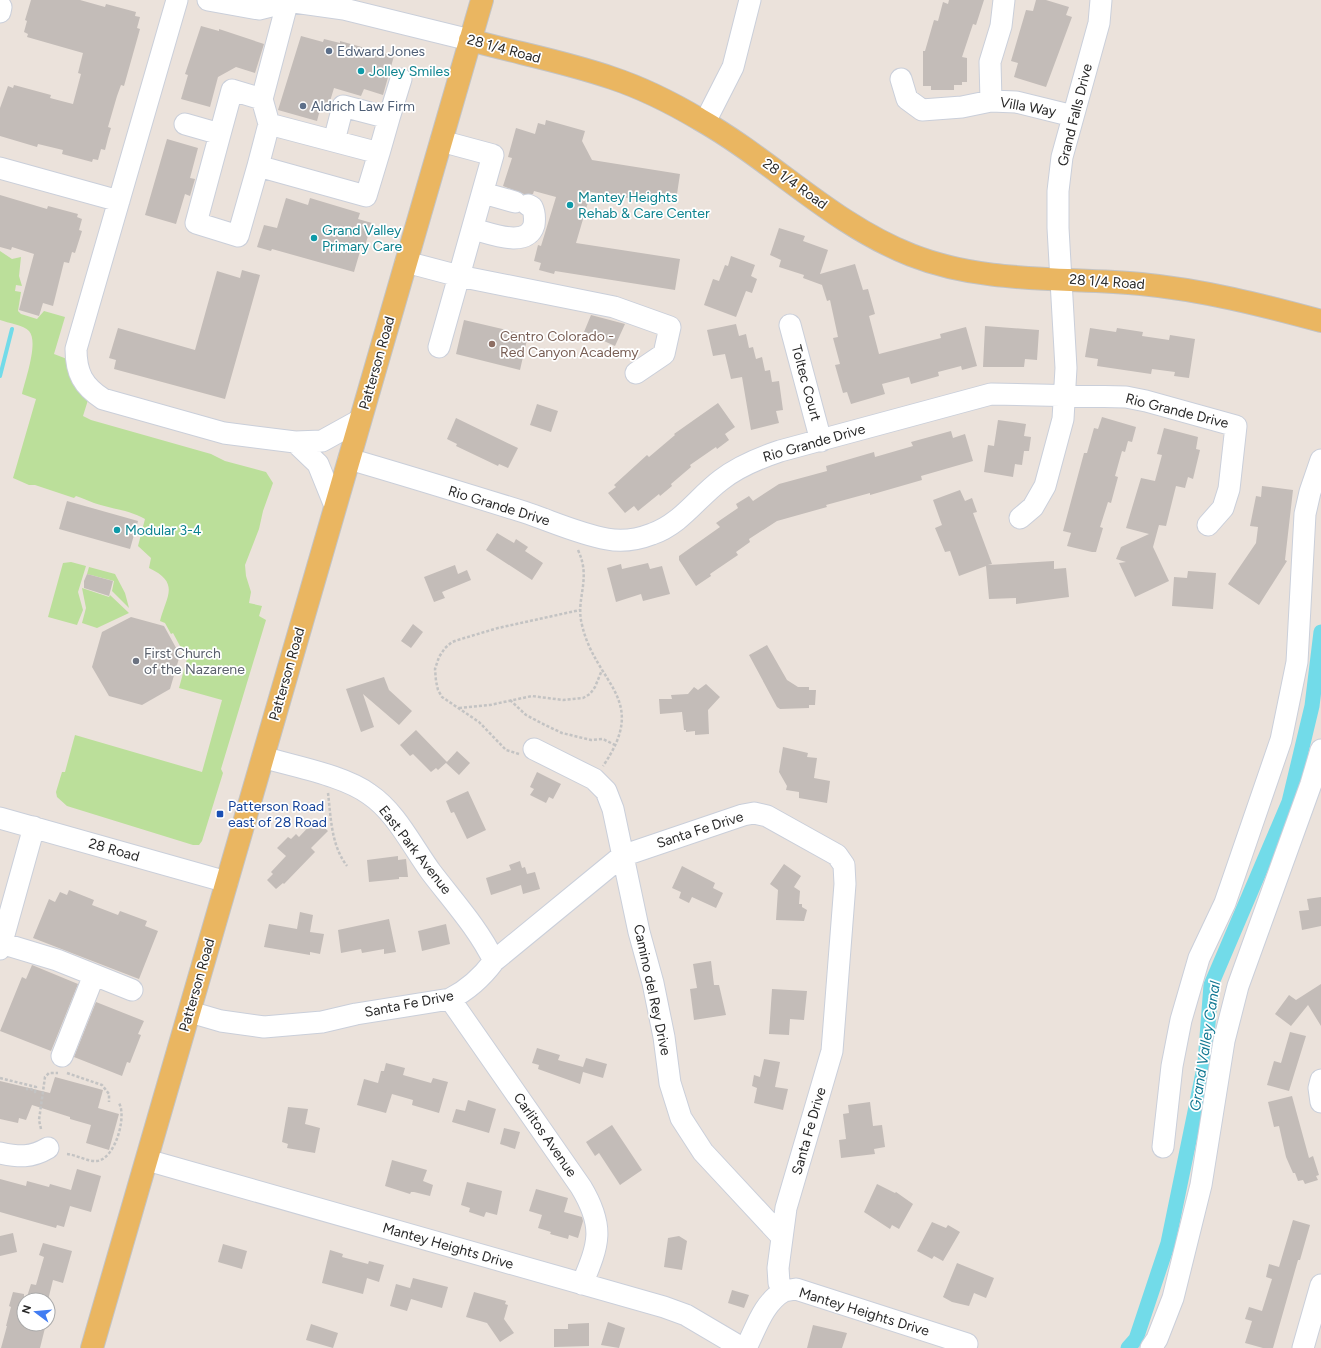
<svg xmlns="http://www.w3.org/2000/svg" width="1321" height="1348" font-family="Figtree,sans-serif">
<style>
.green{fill:#bbdf9a}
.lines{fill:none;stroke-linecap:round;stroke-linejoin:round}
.stream{stroke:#72dbe9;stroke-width:4}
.canal{stroke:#72dbe9;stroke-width:15}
.building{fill:#c3bcb8}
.minor-casing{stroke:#cacfda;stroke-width:23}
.major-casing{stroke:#c3c3c3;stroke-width:24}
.path{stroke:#c3c3c3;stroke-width:2.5;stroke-dasharray:3 2;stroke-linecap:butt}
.minor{stroke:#fff;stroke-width:21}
.major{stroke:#eab661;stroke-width:22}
.service-dot{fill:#5c6f8a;stroke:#fff;stroke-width:1.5}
.culture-dot{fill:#0f9aa8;stroke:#fff;stroke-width:1.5}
.education-dot{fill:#8d6e63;stroke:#fff;stroke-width:1.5}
.worship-dot{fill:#6b7280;stroke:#fff;stroke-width:1.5}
.transit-dot{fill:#1a4fb4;stroke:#fff;stroke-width:1.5}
.labels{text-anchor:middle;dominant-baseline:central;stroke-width:3.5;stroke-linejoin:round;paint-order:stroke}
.street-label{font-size:14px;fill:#292929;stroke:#fff}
.service-label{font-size:14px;fill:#4e5e75;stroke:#fff;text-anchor:start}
.culture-label{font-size:14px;fill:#0d838f;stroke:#fff;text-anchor:start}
.education-label{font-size:14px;fill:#785e54;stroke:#fff;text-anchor:start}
.worship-label{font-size:14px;fill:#5b616d;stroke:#fff;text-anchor:start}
.transit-label{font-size:14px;fill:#164399;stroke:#fff;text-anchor:start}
.water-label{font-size:15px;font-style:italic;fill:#137993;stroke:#fff}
</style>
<rect width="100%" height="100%" fill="#ebe2db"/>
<path class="green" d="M0 251 12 259 21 257 19 276 22 286 16 285 15 291 21 292 18 311 21 314 37 319 44 311 65 317 54 354 67 359 88 400 83 416 91 420 211 454 225 461 266 472 273 483 263 511 259 529 245 565 246 576 251 592 249 603 262 606 259 616 266 620 221 769 223 773 202 841 199 845H193L67 806 57 797 56 792 62 772H65L75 735 202 772 222 700 179 688 187 659 173 633 171 634 165 623 160 621C166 597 181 583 149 568L151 558 138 546 145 519C130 510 111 509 94 503 88 501 83 498 76 496L74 498 35 485H29L13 478 36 399 22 394C25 380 39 342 29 331 24 325 8 323 0 320Z
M71 562 86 566 78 592 83 610 77 625 48 617 63 563Z
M89 567 115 574 125 593 129 608 112 591 114 581 87 574Z
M82 588 109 597 110 595 129 613 97 628 82 623 86 608Z"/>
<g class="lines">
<path class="stream" d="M0 376 12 329"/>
<path class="canal" d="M1128 1348 1136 1339 1168 1243 1205 1063 1211 985 1289 802 1312 706 1321 632"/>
</g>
<path class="building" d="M31 0H80L105 7 106 4 136 12 135 16 140 17 137 28 140 29 124 86 121 85 117 96 108 127 111 128 108 138 105 150 101 149 98 160 93 159 92 162 62 154 63 150 38 144 37 147 0 136V108L8 86 13 88 14 85 51 95 50 98 73 104 81 74 78 73 83 53 27 37 28 34 24 32 27 21 25 20Z
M949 0H984L976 25 973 24 962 57 967 58V82H962V85H954V90H931V86H923V51H925L934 20 938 21 943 2 948 4Z
M1036 0H1046L1069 7 1066 15 1072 17 1046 87 1014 77 1018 63 1011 61 1026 10 1033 11Z
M201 26 219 31V29L264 44 255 73 236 67 218 77 210 107 181 99 188 75 185 74Z
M301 36 323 42 324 39 340 43V41L394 56 383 95 364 89 361 96 334 88 328 108 321 106 317 121 278 110Z
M546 120 585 131 582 141 592 160 680 174 677 194 667 192 665 204 591 192 576 243 680 259 675 290 555 271 554 274 539 270 541 263 534 261 538 245 541 246 556 197 534 191 533 194H524L503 186 512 158 508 157 516 128 535 134 538 123 545 125Z
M167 139 198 148 190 178 195 179 190 196 185 194 176 224 145 215Z
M0 195 47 209 48 206 78 214 77 217 82 219 79 230 82 231 75 253 72 252 69 263 64 262 53 306 43 303 39 316 19 310 34 254 12 247 11 250 0 247Z
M286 198 308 205 310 198 360 213 358 219 372 223 364 249 361 248 354 272 272 249 271 251 257 247 264 225 277 228Z
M779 228 805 236 803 241 828 250 820 274 855 264 863 290 868 289 875 314 869 316 879 354 941 338 940 334 966 327 977 366 962 370 961 366 938 372 939 376 911 384 909 377 882 384 885 394 851 404 847 392 843 393 835 365 840 364 833 338 838 337 830 300 827 301 822 285 803 278 804 275 779 267 781 260 770 255Z
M731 256 755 265 751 276 757 279 752 293 746 291 736 317 704 305 713 279 719 281 725 265 728 266Z
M242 270 260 275 225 399 114 369 116 360 109 358 118 328 195 350 217 271 240 278Z
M591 315 625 324 615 346 584 332Z
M464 320 528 335 520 370 456 354Z
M736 324 739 336 746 334 749 348 753 347 756 359 762 357 765 371 770 370 772 382 779 381 783 410 776 411 779 423 751 430 742 377 731 379 725 354 713 356 707 330Z
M985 326 1039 330 1037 360 1025 359 1024 367H983Z
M1090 328 1116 332 1117 328 1143 332 1142 336 1169 340 1170 335 1195 339 1189 378 1174 376 1175 372 1152 369 1151 374 1097 366 1098 359 1085 357Z
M718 403 735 427 725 434 729 440 717 449 716 447 690 465 691 467 671 484 672 486 660 496 659 494 638 511 634 506 625 513 608 493 616 487 614 485 647 455 649 457 675 435 674 434Z
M537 404 558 411 551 432 530 425Z
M1102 417 1136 427 1132 442 1128 441 1125 452 1122 451 1115 476 1118 477 1111 503 1108 502 1100 527 1103 528 1096 552H1092L1067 546 1071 533 1063 531 1084 453H1087L1094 428 1098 429Z
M456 418 518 448 508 468 499 464 498 466 456 446 457 444 447 439Z
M998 420 1026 424 1024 436 1031 437 1029 451H1024L1022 465 1015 464 1013 477 984 472 988 445 994 446Z
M1164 428 1198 437 1196 449 1200 450 1193 479 1188 477 1185 488 1176 486 1166 526 1159 525 1153 547 1169 581 1135 597 1119 563 1126 562 1116 559 1121 547 1149 534 1126 528 1141 478 1155 481 1162 455 1157 454Z
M951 431 953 438 965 434 973 461 921 476 922 480 870 495V493L826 505 827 507 777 521 749 539 750 542 736 552 738 555 710 574 711 576 696 586 679 560V556L720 527 716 523 738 508 736 504 749 496 753 501 779 484 827 471 826 466 874 452 875 457 913 446 911 442Z
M1262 486 1293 490 1285 560 1287 561 1259 605 1228 584 1256 543 1258 527 1250 526 1256 496 1261 497Z
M960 490 965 501 972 498 977 512 973 513 992 564 988 565 1054 561V569L1066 568 1069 597 1016 604V598L989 599 986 566 959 576 950 551 945 552 935 528 942 525 933 500Z
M67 501 138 521 130 549 59 529Z
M497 533 514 543 516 539 528 547 525 551 543 563 532 580 486 550Z
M648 563 650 569 662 566 670 594 643 601 641 594 616 602 607 568 621 564 622 569Z
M455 565 458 574 467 570 471 580 442 592 445 598 434 602 424 577Z
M1188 571 1216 573 1213 609 1172 606 1174 577 1187 578Z
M87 574 113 581 109 596 84 588V581Z
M131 617 164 626 180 655 170 689 142 705 109 696 92 667 102 632Z
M413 624 423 632 411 648 401 641Z
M767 645 787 680 798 687H809V690H816L815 705H809V708L780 709 777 707 749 655Z
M384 677 389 690 412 711 399 725 363 694 374 727 361 732 346 689Z
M706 684 720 697 708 710 709 734 695 735V731L686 732V730H684L682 712 660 714 659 699H672L671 695 688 694 694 687 698 690Z
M416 730 447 762 438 770 436 768 431 772 413 754 410 756 400 745Z
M783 747 808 753 807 757 817 758 814 778 830 781 827 803 799 798V792L786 790 787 786 779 772Z
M457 751 470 763 459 775 446 763Z
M537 772 561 784 553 799 549 797 546 803 530 795 534 789 530 787Z
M468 791 486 830 467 839 454 812 451 813 446 801Z
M316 819 328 831 311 848 315 852 284 884 283 883 276 889 267 880 273 874 271 872 286 856 277 848 288 837 291 839 296 834 299 837Z
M398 856V860L406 859 408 877H399V879L369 882 367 860Z
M520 861 522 868 525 867 527 874 535 872 540 889 523 894 521 885 491 895 486 878 511 870 509 865Z
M784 864 801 876 794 887 800 891 799 904H802V907L807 910 804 921 776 920 778 890 770 884Z
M682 866 715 883 713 888 723 893 716 908 692 897 689 903 679 898 681 892 672 888Z
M69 890 94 900 92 905 118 915 120 911 147 921 145 926 158 931 139 979 33 938 49 899 55 902 60 892 67 895Z
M1321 897V926L1302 930 1299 911 1309 910 1307 899Z
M300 912 313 915 310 932 324 934 320 954 310 952V955L264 947 269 924 297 929Z
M389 919 396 952 384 954V949L362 953 361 949 341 953 338 930Z
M446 924 450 944 422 951 418 931Z
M711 961 714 985H719L726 1015 694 1020 690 989 697 988 693 964Z
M32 965 78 984 51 1051 0 1031 22 977 26 979Z
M1321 984V1026L1308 1005 1291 1026 1275 1014 1289 995 1296 1000Z
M772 989 807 991 804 1020 790 1019 789 1035 769 1034Z
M96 1002 144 1021 138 1034 141 1035 130 1063 127 1062 122 1076 74 1057Z
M1290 1032 1306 1036 1289 1091 1267 1085 1274 1061 1281 1063Z
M537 1048 560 1055 558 1060 583 1067 586 1058 607 1064 603 1078 583 1072 580 1084 538 1069 539 1065 532 1063Z
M764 1059 780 1062 775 1087 788 1089 783 1110 754 1103 757 1088 752 1086 754 1075 760 1077Z
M386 1063 405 1068 403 1075 431 1083 433 1078 448 1082 439 1113 412 1105 413 1100 392 1094 386 1113 357 1105 364 1079 378 1083 381 1071H384Z
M55 1077 103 1090 98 1108 119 1114 109 1150 86 1143 91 1125 70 1119V1117L32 1105 26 1120 19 1118 18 1123 0 1119V1081L50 1093Z
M1292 1096 1309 1158 1313 1156 1319 1175 1316 1176 1318 1180 1305 1184 1303 1180 1298 1181 1295 1173H1293L1286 1157 1279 1126 1274 1127 1268 1102Z
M468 1100 496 1109 489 1133 452 1122 456 1109 465 1111Z
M870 1102 873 1126 882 1125 885 1147 874 1149 875 1154 841 1158 839 1140 846 1139 843 1114 849 1113 848 1105Z
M288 1107 308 1109 305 1124 320 1128 315 1153 287 1148 288 1144 282 1142Z
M612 1125 642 1170 620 1185 599 1153 595 1156 586 1142Z
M504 1128 520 1132 515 1149 500 1144Z
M392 1160 427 1170 423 1181 433 1185 430 1196 414 1192H411L410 1194 385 1186Z
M77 1169 101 1176 91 1212 70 1206 64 1227 57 1225 56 1228 0 1212V1179L26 1186 27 1181 49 1187 50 1184 71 1190Z
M467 1182 502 1191 497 1215 486 1212 484 1217 469 1212 470 1208 461 1205Z
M877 1184 895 1193 896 1192 913 1204 899 1229 892 1225 890 1229 864 1212Z
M536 1189 568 1198 564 1212 582 1217 583 1221 578 1238 569 1235 568 1239 550 1234 551 1232 538 1228 542 1215 529 1211Z
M1293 1220 1310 1225 1300 1260H1298L1273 1348H1263L1245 1343 1252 1321 1245 1319 1249 1307 1262 1311 1272 1279 1266 1277 1269 1264 1279 1267Z
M932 1222 946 1228 948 1225 960 1232 943 1261 934 1256 932 1259 917 1251Z
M13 1233 17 1252 0 1256V1236Z
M679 1236 687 1241 682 1270 664 1267 668 1238Z
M43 1243 72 1251 63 1283 53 1280 48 1300H26L31 1284 36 1285 44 1257 39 1255Z
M223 1244 247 1251 242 1269 218 1262Z
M330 1250 343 1254 342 1257 368 1264 369 1261 384 1265 379 1282 367 1278 363 1294 322 1283Z
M957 1263 994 1278 986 1298 974 1293 969 1306 952 1302 943 1297Z
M413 1278 448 1287 442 1308 411 1299 407 1311 390 1306 396 1284 410 1288Z
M732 1290 749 1295 744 1308 728 1303Z
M13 1292 24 1294V1324H46L40 1348H1L7 1326H6L11 1307 9 1306Z
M474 1292 506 1301 505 1304 508 1305 504 1319 514 1333 500 1342 487 1323 466 1317Z
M608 1322 625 1328 619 1348 601 1345Z
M589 1323V1346L554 1347V1329H568V1324Z
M311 1324 338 1333 333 1348 306 1340Z
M813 1325 847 1333 842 1348H807Z"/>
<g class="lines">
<g class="minor-casing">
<path id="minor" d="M177 0 76 349C76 373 83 386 103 399L224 433 295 442 322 441 360 420
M208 0 259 9 271 6 274 0
M280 0 344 9 470 40
M0 12 1 7
M901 79 907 99 922 110 962 107 991 101 1016 102 1073 116
M991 101 990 62 1001 26 1004 0
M389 118 401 79
M705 122 733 67 750 0
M185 124 220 134 196 223 238 236 258 166 366 196 379 153 269 124 262 99 288 0
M220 134 232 90 262 99
M334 141 343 106 389 118 379 153
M258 166 269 124
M0 168 119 201
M483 193 515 202
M473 229C490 233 527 249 534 225 535 218 535 213 532 207L528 205
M406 262 459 276 493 155 441 141
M790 325 821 441
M439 347 459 276 614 307 670 327 664 354 636 373
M295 442 318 464 335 506
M349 459C408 476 466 494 524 512 551 521 579 534 607 539 622 542 639 539 652 534 681 524 697 498 721 480 739 466 759 458 780 451L991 394 1126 397 1146 401 1236 426 1229 489 1223 508 1208 525
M1020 518 1033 507 1045 486 1063 419 1066 368 1058 228V191L1062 157 1099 23 1101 0
M534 749 594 779 606 791 613 809 639 932 653 983 664 1037 670 1083 681 1118 703 1152 782 1237
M263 757C295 767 343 775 369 794 396 812 412 846 431 872 453 901 478 928 494 961
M0 818 227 882
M1 943 57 960 132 990
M0 949 34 827
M450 999 581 1187C605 1227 599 1244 582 1284
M190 1012 221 1021 264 1027 322 1022 356 1014 450 999C468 990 482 977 494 961L622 856 743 815 754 813 767 816 837 855 844 865 845 884 832 1051 786 1208 778 1268 779 1283 784 1291C764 1302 756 1328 746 1348
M62 1056 94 975
M1321 1080 1319 1088 1321 1102
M1163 1147 1172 1066 1181 1020 1199 958 1225 903 1281 740 1297 662 1305 514 1310 492 1321 460
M0 1153C19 1157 31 1158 48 1148
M147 1160 664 1307 686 1315 742 1348
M784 1291 796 1289 967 1344
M1151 1348 1157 1339 1173 1298 1201 1185 1224 1041 1238 986 1311 784 1321 750
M1303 1348 1321 1285"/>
</g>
<g class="major-casing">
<path id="major" d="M470 40C517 53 566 62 612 78 642 88 672 103 699 119 772 160 832 224 911 255 984 284 1065 277 1141 284 1203 290 1262 305 1321 321
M92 1348 482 0"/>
</g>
<path class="path" d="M578 550C592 580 575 598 582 625 596 685 650 698 603 766
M510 700 526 715 545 725 562 733 591 740 603 739 615 745
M459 708 490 705 532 696 563 700 583 698 590 694 595 687 602 670
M519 754 506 750 479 722 442 697 438 690 436 681 435 669 439 657 445 648 452 642 461 639 498 628 580 610
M328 793C331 818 331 845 347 866
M67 1073 102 1085 109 1094V1102
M0 1078 36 1087 35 1092 31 1089H26
M41 1129 39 1120 45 1077 49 1073H58
M67 1154C77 1155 88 1162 97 1161 115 1159 127 1117 119 1103"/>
<use href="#minor" class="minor"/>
<use href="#major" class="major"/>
</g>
<g class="service-dot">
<circle cx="329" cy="51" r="4"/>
<circle cx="303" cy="106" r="4"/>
</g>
<g class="culture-dot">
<circle cx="361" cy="71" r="4"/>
<circle cx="570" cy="205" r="4"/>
<circle cx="314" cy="238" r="4"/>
<circle cx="117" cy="530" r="4"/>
</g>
<circle class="education-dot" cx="492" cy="344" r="4"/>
<circle class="worship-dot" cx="136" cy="661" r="4"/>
<rect class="transit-dot" x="216" y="810" width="8" height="8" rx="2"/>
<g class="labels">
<g class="street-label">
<text transform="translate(504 49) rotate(15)">28 1/4 Road</text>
<text transform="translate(1028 107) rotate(10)">Villa Way</text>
<text transform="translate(1075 115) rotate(-76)">Grand Falls Drive</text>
<text transform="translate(795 184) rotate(36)">28 1/4 Road</text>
<text transform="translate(1107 282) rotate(4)">28 1/4 Road</text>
<text transform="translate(377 363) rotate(-74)">Patterson Road</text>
<text transform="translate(806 383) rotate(75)">Toltec Court</text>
<text transform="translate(1177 411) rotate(14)">Rio Grande Drive</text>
<text transform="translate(814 443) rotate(-16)">Rio Grande Drive</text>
<text transform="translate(499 506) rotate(17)">Rio Grande Drive</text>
<text transform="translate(287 674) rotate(-74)">Patterson Road</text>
<text transform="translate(700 830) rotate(-18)">Santa Fe Drive</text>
<text transform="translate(114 850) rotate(16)">28 Road</text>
<text transform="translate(415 850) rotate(52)">East Park Avenue</text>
<text transform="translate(197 985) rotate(-74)">Patterson Road</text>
<text transform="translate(652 990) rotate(78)">Camino del Rey Drive</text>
<text transform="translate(409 1004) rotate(-11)">Santa Fe Drive</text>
<text transform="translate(809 1131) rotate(-74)">Santa Fe Drive</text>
<text transform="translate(545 1135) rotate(55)">Carlitos Avenue</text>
<text transform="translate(448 1246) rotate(16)">Mantey Heights Drive</text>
<text transform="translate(864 1312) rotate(17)">Mantey Heights Drive</text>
</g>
<g class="service-label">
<text x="337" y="51">Edward Jones</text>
<text x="311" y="106">Aldrich Law Firm</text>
</g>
<g class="culture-label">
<text x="369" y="71">Jolley Smiles</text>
<text x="578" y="197">Mantey Heights<tspan x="578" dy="16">Rehab &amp; Care Center</tspan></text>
<text x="322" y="230">Grand Valley<tspan x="322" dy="16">Primary Care</tspan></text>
<text x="125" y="530">Modular 3-4</text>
</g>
<g class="education-label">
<text x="500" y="336">Centro Colorado -<tspan x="500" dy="16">Red Canyon Academy</tspan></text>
</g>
<g class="worship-label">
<text x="144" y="653">First Church<tspan x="144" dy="16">of the Nazarene</tspan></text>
</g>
<g class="transit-label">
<text x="228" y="806">Patterson Road<tspan x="228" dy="16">east of 28 Road</tspan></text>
</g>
<g class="water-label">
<text transform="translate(1205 1046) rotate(-81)">Grand Valley Canal</text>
</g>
</g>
<g transform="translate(36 1312) rotate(286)"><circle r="19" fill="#ffffff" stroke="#a9a9a9"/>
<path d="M0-3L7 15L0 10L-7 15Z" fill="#417cf2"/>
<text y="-6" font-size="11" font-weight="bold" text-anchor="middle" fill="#292929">N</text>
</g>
</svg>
